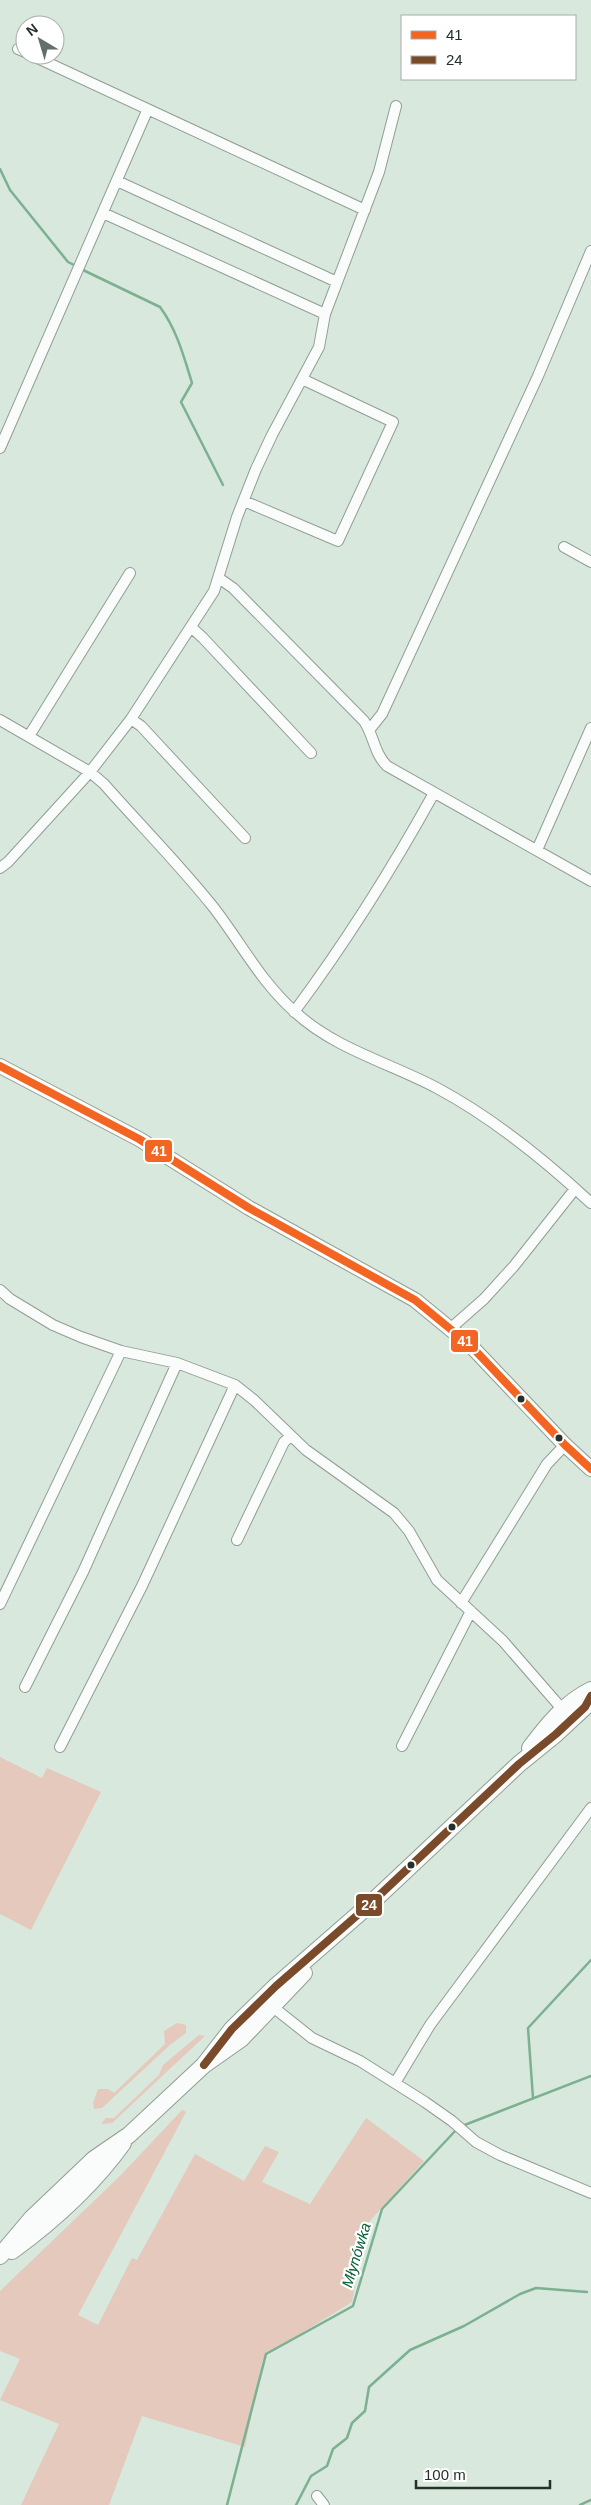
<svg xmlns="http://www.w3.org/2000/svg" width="591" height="2505" font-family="Arial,sans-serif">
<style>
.green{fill:#e4c9bc}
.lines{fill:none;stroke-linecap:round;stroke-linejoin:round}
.stream{stroke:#7bb190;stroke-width:2.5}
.street-casing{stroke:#919d95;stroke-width:12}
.secondary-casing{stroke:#919d95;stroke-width:16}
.primary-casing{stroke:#919d95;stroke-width:18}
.street{stroke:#f9fcfa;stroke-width:10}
.secondary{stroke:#f9fcfa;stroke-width:14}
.primary{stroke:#f9fcfa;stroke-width:16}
.bus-1-casing{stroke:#fff;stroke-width:11}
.bus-2-casing{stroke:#fff;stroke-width:11}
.bus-1{stroke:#f26522;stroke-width:8}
.bus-2{stroke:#7a4b2a;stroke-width:8}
.bus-dot{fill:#243028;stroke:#fff;stroke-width:2}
.labels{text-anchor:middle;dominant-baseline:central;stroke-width:4.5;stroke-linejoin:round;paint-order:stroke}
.water-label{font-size:15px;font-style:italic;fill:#096137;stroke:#fff}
.line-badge{stroke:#fff;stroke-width:2}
.badge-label{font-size:14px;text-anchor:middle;font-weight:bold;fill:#fff}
</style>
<rect width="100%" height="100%" fill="#d8e8dd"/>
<path class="green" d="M0 1757 42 1778 47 1768 101 1792 31 1930 0 1914Z
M177 2023 186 2025V2033L170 2045 102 2108 94 2109 93 2103 98 2089H108L114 2093 165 2044 164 2031Z
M199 2035 205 2036 112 2123 101 2124 106 2118H114L159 2075 163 2065Z
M182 2110 186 2112 78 2315 98 2325 132 2258 137 2260 195 2154 244 2181 265 2146 279 2152 262 2182 310 2204 366 2118 424 2161 369 2222 364 2236 352 2302 266 2355 262 2362 245 2447 142 2416 109 2505H21L59 2424 0 2400 20 2359 0 2351V2291L120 2176Z"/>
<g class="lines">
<path class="stream" d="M0 169 10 190 68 262 74 265
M83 270 160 307C177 330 184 357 192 383L181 402 223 485
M533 2098 528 2028 591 1960
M462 2126 591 2076
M227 2505 266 2354 353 2306 382 2209 457 2129
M296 2505 311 2476 327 2466 333 2449 347 2438 352 2423 365 2411 369 2387 410 2350 464 2326 520 2294 536 2288 587 2292
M580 2505 591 2500"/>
<g class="street-casing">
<path id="street" d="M18 49 25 52
M31 55 365 210
M117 181 337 282
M103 213 325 314
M0 448 147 111
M244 501 338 541 393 422 302 379
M564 547 591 562
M220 579 233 588 364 721C374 736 374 753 387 766L591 881
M191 627 203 638 311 753
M131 719 141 726 245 838
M0 720 90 772 104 784C140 825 180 865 214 908 241 943 261 982 295 1012 335 1049 390 1063 437 1088 491 1117 546 1161 591 1203
M370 729 382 714 538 376 591 251
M29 736 130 573
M537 850 591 728
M0 868 8 862 90 772 131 719 214 591 237 517 256 469 272 435 319 347 325 314 379 172 396 106
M294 1012C346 942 392 869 434 793
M0 1290 10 1299 53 1325 81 1337 121 1351 177 1363 235 1385 254 1400 306 1450 394 1513 409 1531 437 1580 503 1641 563 1710 568 1711
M451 1328 484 1299 514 1266 575 1189
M237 1540 284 1442 291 1436
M461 1603 547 1464 565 1445
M0 1604 121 1351
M25 1687 83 1572 177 1363
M402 1746 471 1611
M60 1747 142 1586 235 1385
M273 2007 312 2038 360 2061 425 2102 452 2121 476 2142 500 2155 591 2193
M395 2083 430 2025 591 1808
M317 2496 324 2505"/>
</g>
<g class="secondary-casing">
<path id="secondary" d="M0 1066 139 1139 249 1208 415 1300 471 1346 565 1445 591 1469"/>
</g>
<g class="primary-casing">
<path id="primary" d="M530 1748C547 1725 565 1703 591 1690
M204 2065 232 2029 276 1986 369 1905 519 1764 556 1734 585 1707 591 1696
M12 2251C53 2221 93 2185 123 2143
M0 2256 32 2218 94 2159 129 2135 204 2065 241 2039 304 1973"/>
</g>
<use href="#street" class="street"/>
<use href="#secondary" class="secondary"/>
<use href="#primary" class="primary"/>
<g class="bus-1-casing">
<path id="bus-1" d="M0 1066 139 1139 249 1208 415 1300 471 1346 565 1445 591 1469"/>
</g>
<g class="bus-2-casing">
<path id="bus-2" d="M204 2065 232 2029 276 1986 369 1905 519 1764 556 1734 585 1707 591 1696"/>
</g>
<use href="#bus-1" class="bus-1"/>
<use href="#bus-2" class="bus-2"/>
</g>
<g class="bus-dot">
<circle cx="521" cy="1399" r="4.5"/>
<circle cx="559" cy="1438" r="4.5"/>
<circle cx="452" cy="1827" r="4.5"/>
<circle cx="411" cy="1865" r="4.5"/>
</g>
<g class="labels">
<g class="water-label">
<text transform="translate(356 2255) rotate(-73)">Młynówka</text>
</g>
</g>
<g class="line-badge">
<rect x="144" y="1139" width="29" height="24" rx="5" fill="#f26522"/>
<rect x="450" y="1329" width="29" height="24" rx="5" fill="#f26522"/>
<rect x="355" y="1893" width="28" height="24" rx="5" fill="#7a4b2a"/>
</g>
<g class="badge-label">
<text x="159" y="1156">41</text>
<text x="465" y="1346">41</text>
<text x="369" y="1910">24</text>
</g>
<rect x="401" y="15" width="175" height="65" fill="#ffffff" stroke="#a7aca9"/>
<rect x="411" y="31" width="25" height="8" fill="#f26522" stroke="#a7aca9"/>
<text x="446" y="40" font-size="15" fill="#243028">41</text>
<rect x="411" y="56" width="25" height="8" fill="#7a4b2a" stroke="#a7aca9"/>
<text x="446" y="65" font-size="15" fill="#243028">24</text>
<g transform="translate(40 40) rotate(322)"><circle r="24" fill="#ffffff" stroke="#a7aca9"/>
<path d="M0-4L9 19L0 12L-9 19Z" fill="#637067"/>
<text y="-8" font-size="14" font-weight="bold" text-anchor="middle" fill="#243028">N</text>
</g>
<path d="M416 2480v8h134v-8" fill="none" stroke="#243028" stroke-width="2.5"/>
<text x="424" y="2480" font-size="15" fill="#243028" stroke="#ffffff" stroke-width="4" paint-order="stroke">100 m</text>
</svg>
